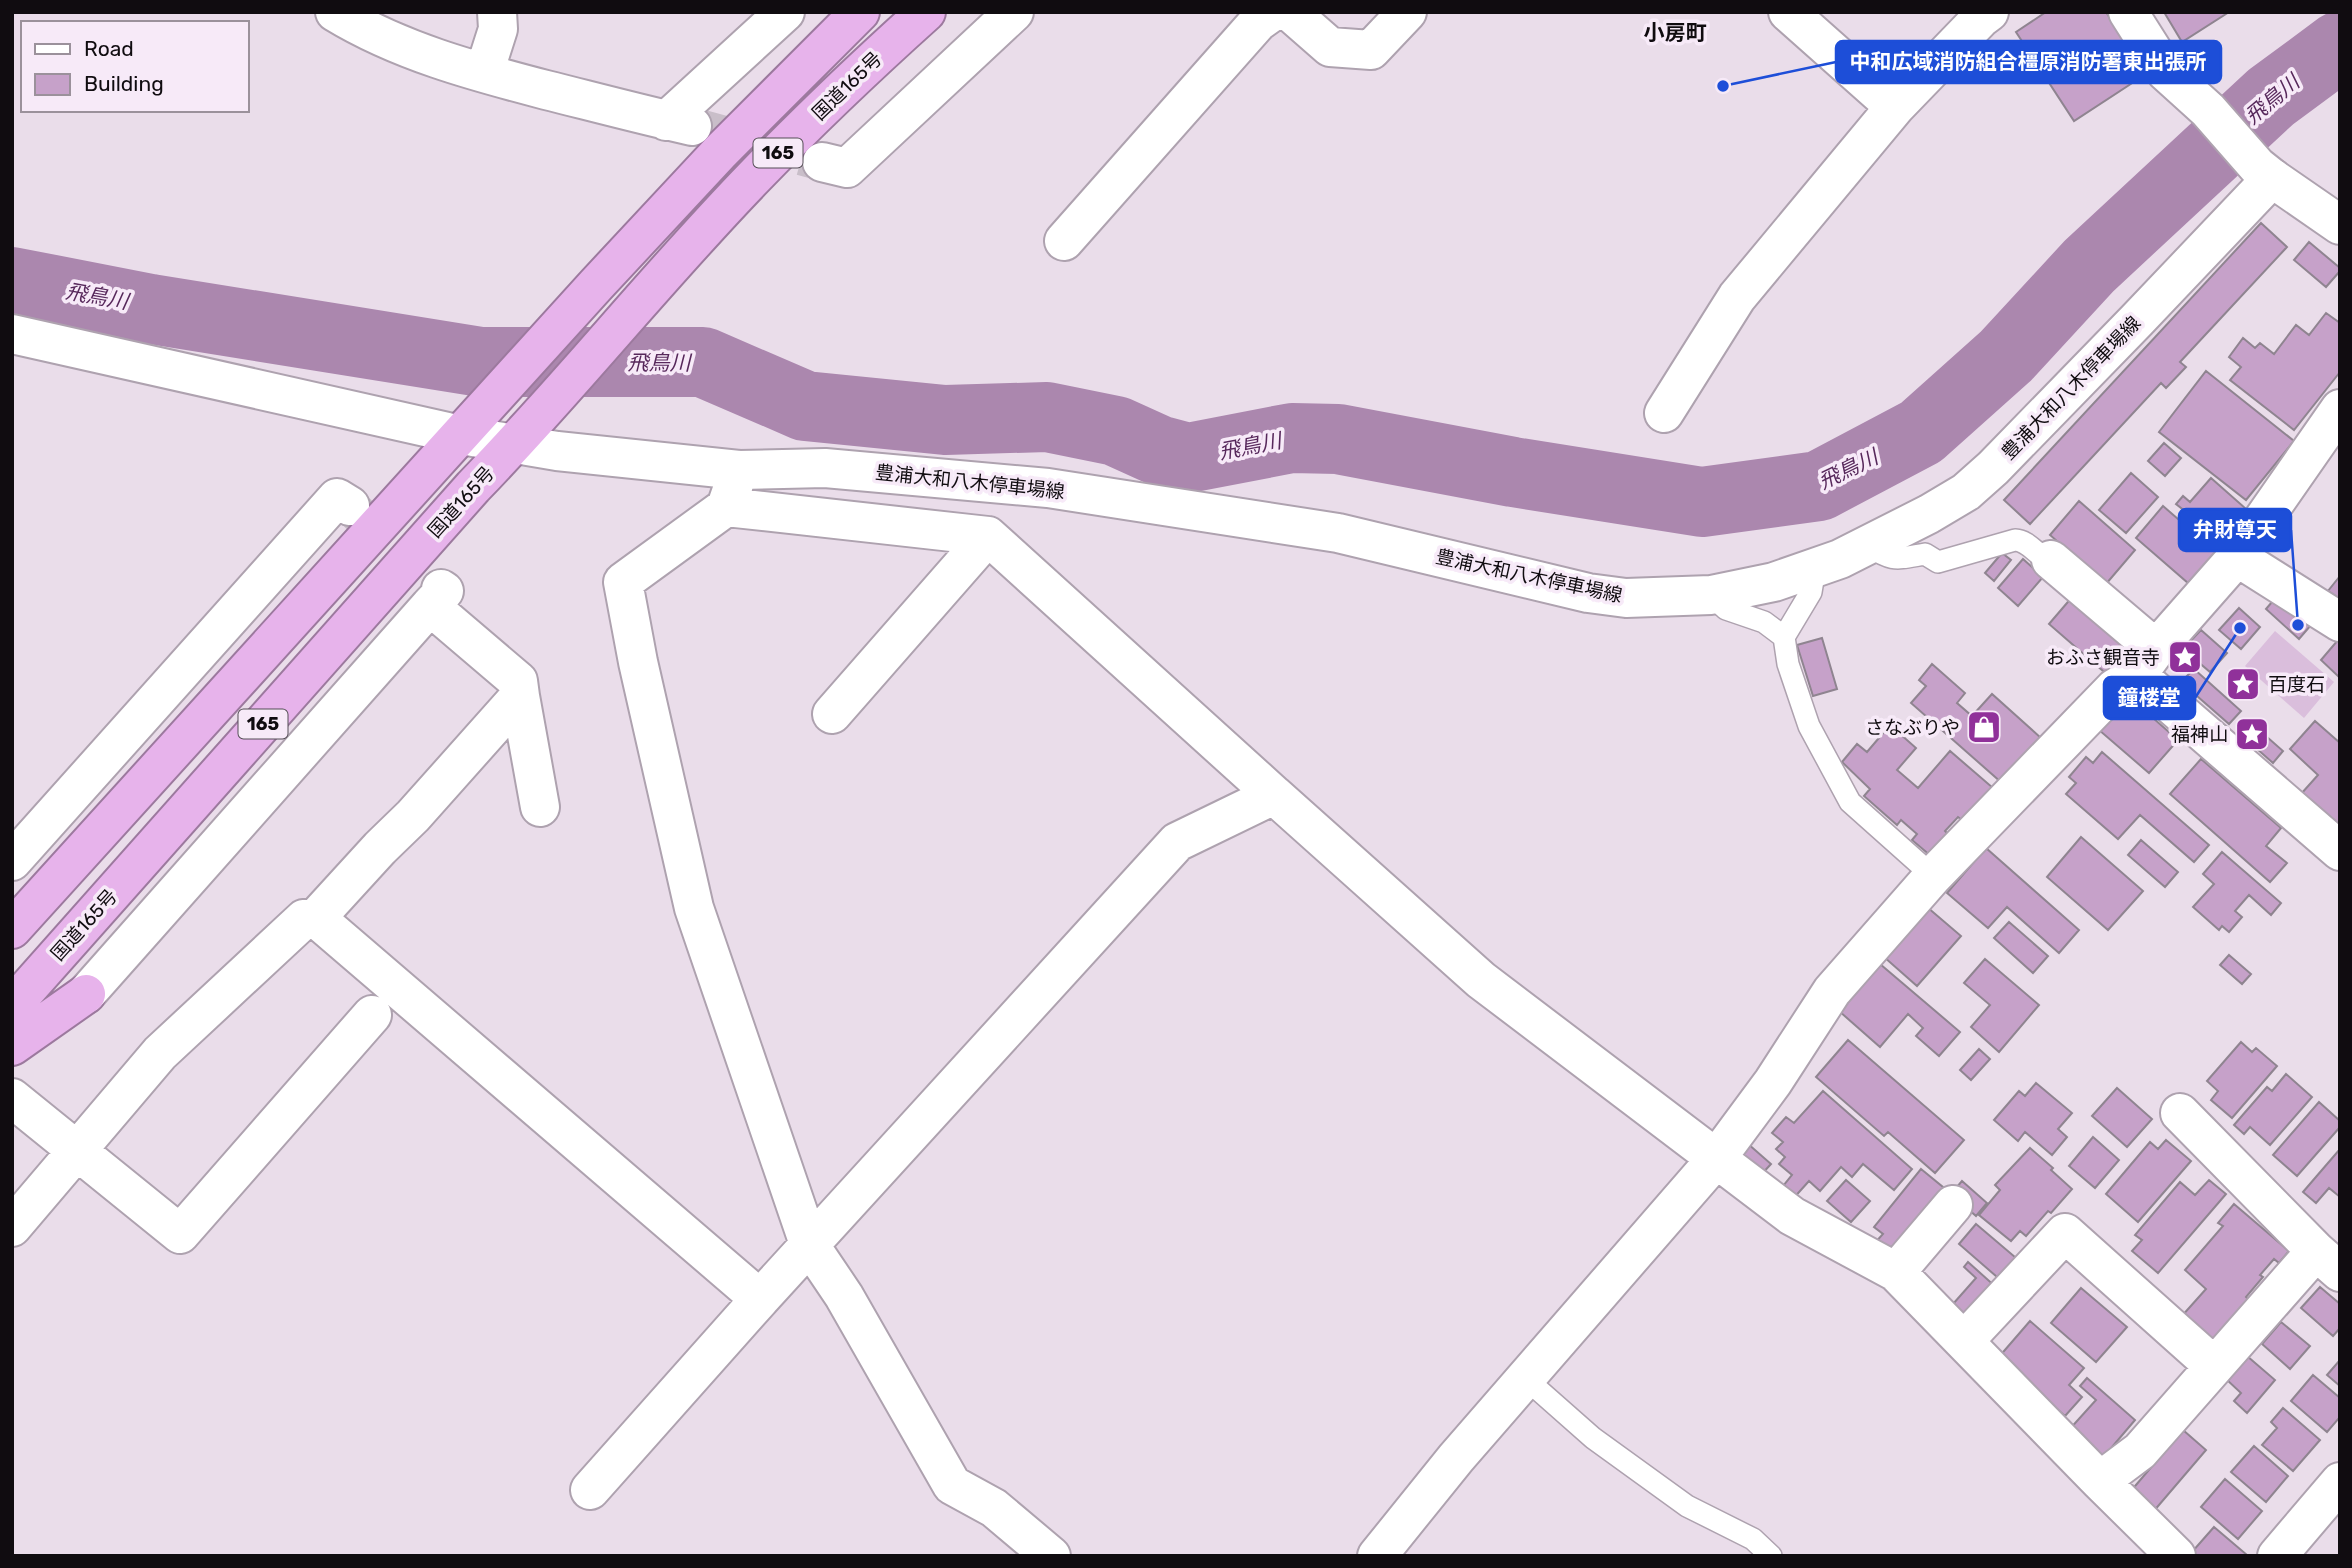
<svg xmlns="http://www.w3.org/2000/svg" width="2352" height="1568" font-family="Rubik,'Noto Sans JP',sans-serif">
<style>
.green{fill:#dabedc}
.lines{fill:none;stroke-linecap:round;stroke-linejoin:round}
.river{stroke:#ab87ae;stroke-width:70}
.building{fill:#c6a1c9;stroke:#8f8490;stroke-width:2}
.street-tunnel{stroke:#c9bec9;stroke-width:38;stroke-dasharray:38 19;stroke-linecap:butt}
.lane-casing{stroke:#aea2af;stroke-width:24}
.street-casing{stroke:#aea2af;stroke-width:42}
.secondary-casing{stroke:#aea2af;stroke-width:42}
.highway-casing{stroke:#9c799e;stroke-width:42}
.lane{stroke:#fff;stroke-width:21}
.street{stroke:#fff;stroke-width:38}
.secondary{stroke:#fff;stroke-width:38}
.highway{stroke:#e7b3eb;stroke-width:38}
.labels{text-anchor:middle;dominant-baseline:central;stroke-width:7;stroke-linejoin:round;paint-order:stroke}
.shield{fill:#f7eaf8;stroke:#554f56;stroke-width:2}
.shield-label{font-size:18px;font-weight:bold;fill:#100c10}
.street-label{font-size:19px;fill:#100c10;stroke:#f7eaf8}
.poi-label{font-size:19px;fill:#100c10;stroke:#f7eaf8;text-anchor:end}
.neighbourhood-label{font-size:21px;font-weight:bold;fill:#100c10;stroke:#f7eaf8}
.water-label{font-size:21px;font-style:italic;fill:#57285b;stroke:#f7eaf8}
.leader{fill:none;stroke:#1d4ed8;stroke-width:2.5}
.callout-dot{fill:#1d4ed8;stroke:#f7eaf8;stroke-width:2.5}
.callout{fill:#1d4ed8;stroke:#1d4ed8;stroke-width:2.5}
.callout-label{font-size:21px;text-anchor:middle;font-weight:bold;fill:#fff}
</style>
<rect width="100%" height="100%" fill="#eaddea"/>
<path class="green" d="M2275 631 2334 682 2304 718 2245 666Z"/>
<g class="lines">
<path class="river" d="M12 282 151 309 481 362H703L805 406 945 420 1047 417 1116 431 1158 450 1188 458 1292 438 1338 439 1513 472 1702 502 1819 486 1921 432 2006 356 2089 266 2271 97 2340 46"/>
</g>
<path class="building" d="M2046 12H2106L2146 74 2074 121 2016 32Z
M2164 12H2229L2182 42Z
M2261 223 2287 247 2180 362 2186 367 2166 388 2161 383 2030 524 2004 500Z
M2309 242 2340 268V271L2326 287 2294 260Z
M2326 313 2340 323V372L2294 430 2230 380 2241 367 2229 357 2243 338 2255 348 2260 343 2274 354 2296 325 2309 335Z
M2206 371 2294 441 2246 500 2159 432Z
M2164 443 2181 458 2165 476 2148 461Z
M2131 473 2158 497 2126 533 2099 510Z
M2211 478 2245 508 2219 538 2176 504 2183 496 2190 502Z
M2079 501 2135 550 2106 584 2050 535Z
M2163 506 2216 552 2188 583 2136 538Z
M2002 553 2011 560 1994 581 1985 573Z
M2023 559 2043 577 2018 606 1998 588Z
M2340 576V599L2328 591Z
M2278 595 2311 625 2299 639 2266 609Z
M2073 596 2134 650 2110 677 2049 624Z
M2239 608 2260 627 2241 649 2219 630Z
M2201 630 2227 653 2210 672 2183 649Z
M1822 638 1837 689 1813 696 1797 645Z
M2338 640 2340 642V678L2321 660Z
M1932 664 1965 693 1957 703 1972 716 1992 694 2041 738 2002 783 1911 703 1926 686 1919 680Z
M2194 669 2241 711 2229 724 2181 682Z
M2128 696 2178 740 2149 773 2099 730Z
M2315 721 2340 743V828L2301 794 2318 775 2290 749Z
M2250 722 2283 751 2273 763 2240 734Z
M1890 725 1916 748 1897 770 1918 788 1950 751 1993 788 1962 820 1958 817 1945 831 1949 835 1931 856 1912 840 1917 834 1901 820 1897 825 1864 796 1870 789 1842 762 1857 744 1867 752Z
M2102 752 2209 845 2194 862 2140 815 2118 839 2066 794 2076 783 2069 777 2086 757 2093 763Z
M2201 759 2281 828 2266 846 2287 863 2270 882 2170 794Z
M2081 837 2143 891 2108 930 2047 877Z
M2141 840 2178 872 2165 887 2128 855Z
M1986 848 2079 930 2059 953 2007 907 1988 928 1947 893Z
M2222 852 2281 903 2271 915 2249 895 2235 911 2242 917 2229 932 2222 926 2219 930 2193 907 2214 884 2203 874Z
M1927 907 1961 936 1917 986 1884 957Z
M2009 922 2048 956 2033 973 1994 938Z
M2229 955 2251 974 2242 984 2220 965Z
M1985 959 2039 1005 1999 1052 1971 1027 1990 1005 1964 983Z
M1880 964 1960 1032 1939 1056 1916 1036 1923 1028 1908 1014 1880 1047 1839 1011Z
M1848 1040 1964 1140 1935 1173 1888 1132 1884 1136 1816 1077Z
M2241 1042 2252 1052 2256 1048 2277 1066 2232 1118 2211 1100 2218 1091 2207 1081Z
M1979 1049 1990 1059 1971 1080 1960 1070Z
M2286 1074 2312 1097 2270 1145 2250 1127 2244 1134 2234 1125 2267 1087 2272 1091Z
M2036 1083 2072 1113 2058 1129 2067 1137 2052 1155 2025 1132 2018 1141 1994 1120 2019 1091 2025 1096Z
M2117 1088 2152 1119 2127 1147 2092 1116Z
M1823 1091 1912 1169 1894 1190 1863 1164 1852 1177 1841 1167 1820 1191 1809 1181 1791 1201 1779 1191 1792 1175 1779 1164 1785 1157 1776 1149 1783 1142 1772 1133 1786 1117 1794 1123Z
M2319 1102 2340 1121V1127L2297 1176 2273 1155Z
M2093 1137 2119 1160 2095 1188 2069 1166Z
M2166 1140 2191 1161 2138 1222 2106 1194 2150 1142 2158 1149Z
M1747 1143 1771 1164 1759 1177 1735 1156Z
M2030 1148 2053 1168 2051 1170 2072 1189 2051 1213 2048 1211 2026 1236 2020 1231 2011 1241 1979 1215 2000 1190 1995 1185Z
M2340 1149V1197L2329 1188 2316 1203 2303 1192Z
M1921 1169 1949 1192 1893 1259 1874 1244 1883 1234 1874 1227Z
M1846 1180 1870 1201 1851 1222 1827 1201Z
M2209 1180 2226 1194 2158 1273 2132 1251 2142 1240 2135 1235 2180 1182 2195 1195Z
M1962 1181 1987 1203 1976 1216 1951 1194Z
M2234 1204 2289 1251 2279 1263 2274 1259 2260 1275 2263 1277 2246 1297 2250 1301 2212 1344 2181 1317 2206 1289 2185 1270 2223 1226 2218 1223Z
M1976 1224 2022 1263 2004 1283 1959 1244Z
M1968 1262 1997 1288 1970 1319 1953 1304 1976 1278 1964 1267Z
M2320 1287 2340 1304V1328L2333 1336 2301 1308Z
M2081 1288 2127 1327 2096 1362 2051 1323Z
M2030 1321 2084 1368 2069 1385 2082 1397 2065 1416 1998 1358Z
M2281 1322 2310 1346 2290 1369 2262 1344Z
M2247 1356 2275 1380 2247 1413 2234 1401 2241 1393 2226 1379Z
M2340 1360V1386L2327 1375Z
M2313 1375 2340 1398V1417L2327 1432 2291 1401Z
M2087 1378 2135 1420 2101 1460 2068 1431 2096 1400 2080 1386Z
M2283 1408 2320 1440 2293 1471 2262 1445 2277 1428 2271 1422Z
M2183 1430 2206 1450 2153 1512 2130 1492Z
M2254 1446 2288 1476 2266 1502 2231 1472Z
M2225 1479 2262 1511 2238 1539 2201 1507Z
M2214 1527 2247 1555 2196 1556 2192 1552Z"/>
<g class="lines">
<path class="street-tunnel" d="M692 126 822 162
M352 508 436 585"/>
<g class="lane-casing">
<path id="lane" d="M1867 545C1893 562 1895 559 1925 554L1938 562 2015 540C2031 541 2036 557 2051 560
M1815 568 1811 592 1784 637 1788 664 1809 726 1850 802 1933 876
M1711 595 1726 609 1764 622 1784 637
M1525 1378 1593 1438 1687 1506 1753 1539 1771 1556"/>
</g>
<g class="street-casing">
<path id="street" d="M335 12C399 51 473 71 546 90 594 102 643 115 692 126
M1290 12 1330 47 1371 50 1407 12
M1788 12 1895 107
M484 73 498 29 497 12
M666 121 785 12
M822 162 847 168 1014 12
M2272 178 2340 225
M1064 241 1258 22 1272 12
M12 334 461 435
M1664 413 1737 297 1895 107 1981 18 1989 12
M734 484 726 507 623 582 638 662 694 908 809 1244 844 1296 952 1485 994 1508 1051 1556
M2237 557 2340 622
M2051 560 2156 649
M430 606 518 681 520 696 413 816 380 848 316 918 760 1299 1177 842 1274 795 988 536 726 507
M2137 675 2340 851
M520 696 540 807
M832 714 988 536
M1274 795 1481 980 1792 1216 1896 1272 2100 1481
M12 861 337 498 350 506
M86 994 430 606 444 591 441 589
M12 1098 180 1234 372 1015
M2180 1113 2316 1251 2340 1272
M12 1227 160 1053 304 919 316 918
M1896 1272 1953 1205
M1964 1341 2065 1233 2214 1366
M590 1490 760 1299
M1377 1556 1456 1458 1716 1159 1773 1082 1832 991 1933 876 2115 688 2137 675 2156 649 2237 557 2340 409
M2176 1556 2100 1481 2140 1451 2316 1251
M2277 1556 2340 1482"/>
</g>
<g class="secondary-casing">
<path id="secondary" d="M461 435 557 451 739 470 825 468 1048 488 1338 533 1588 593 1626 598 1711 595 1774 582 1840 559 1929 514 1966 492 1993 468 2137 320 2272 178 2257 166 2208 110 2166 72 2128 12"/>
</g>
<g class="highway-casing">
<path id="highway" d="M12 929 596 285 720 152 860 12
M12 1006 473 487C570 387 657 277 754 177 809 120 867 65 926 12
M12 1046 86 994"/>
</g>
<use href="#lane" class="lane"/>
<use href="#street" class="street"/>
<use href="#secondary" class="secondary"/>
<use href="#highway" class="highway"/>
</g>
<defs>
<g id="sight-square" transform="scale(1.75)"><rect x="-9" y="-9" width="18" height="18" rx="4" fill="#90319a" stroke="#f7eaf8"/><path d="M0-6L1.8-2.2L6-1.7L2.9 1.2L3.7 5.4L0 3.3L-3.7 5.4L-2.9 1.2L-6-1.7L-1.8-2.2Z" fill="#fff"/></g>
<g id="shop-square" transform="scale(1.75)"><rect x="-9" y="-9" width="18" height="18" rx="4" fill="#90319a" stroke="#f7eaf8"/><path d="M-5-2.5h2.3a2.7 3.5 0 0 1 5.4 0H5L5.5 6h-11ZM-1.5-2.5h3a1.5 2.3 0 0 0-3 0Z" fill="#fff"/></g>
</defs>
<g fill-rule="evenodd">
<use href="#sight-square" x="2185" y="657"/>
<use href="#sight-square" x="2243" y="684"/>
<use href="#shop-square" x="1984" y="727"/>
<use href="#sight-square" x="2252" y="734"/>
</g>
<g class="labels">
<g class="shield">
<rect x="753.5" y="138.5" width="49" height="29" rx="5"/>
<rect x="238.5" y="709.5" width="49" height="29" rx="5"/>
</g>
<g class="shield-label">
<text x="778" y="153">165</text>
<text x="263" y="724">165</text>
</g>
<g class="street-label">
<text transform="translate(847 86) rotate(-44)">国道165号</text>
<text transform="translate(2071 388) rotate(-46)">豊浦大和八木停車場線</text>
<text transform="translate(970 482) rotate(6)">豊浦大和八木停車場線</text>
<text transform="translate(461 502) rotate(-48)">国道165号</text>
<text transform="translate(1529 576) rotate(12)">豊浦大和八木停車場線</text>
<text transform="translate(84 925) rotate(-48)">国道165号</text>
</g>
<g class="poi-label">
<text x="2160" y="657">おふさ観音寺</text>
<text x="2268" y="684" text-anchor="start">百度石</text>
<text x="1960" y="727">さなぶりや</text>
<text x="2228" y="734">福神山</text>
</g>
<g class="neighbourhood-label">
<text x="1675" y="32">小房町</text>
</g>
<g class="water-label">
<text transform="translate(2272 99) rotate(-40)">飛鳥川</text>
<text transform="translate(97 296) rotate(10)">飛鳥川</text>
<text x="659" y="362">飛鳥川</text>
<text transform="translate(1250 446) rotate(-11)">飛鳥川</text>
<text transform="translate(1848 469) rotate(-26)">飛鳥川</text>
</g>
</g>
<path class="leader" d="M1723 86L1836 62M2298 625L2291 530M2240 628L2195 698"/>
<g class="callout-dot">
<circle cx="1723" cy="86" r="7"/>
<circle cx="2298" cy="625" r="7"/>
<circle cx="2240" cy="628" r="7"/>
</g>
<g class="callout">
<rect x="1836" y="41" width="385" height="42" rx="7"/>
<rect x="2179" y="509" width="112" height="42" rx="7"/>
<rect x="2104" y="677" width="91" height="42" rx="7"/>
</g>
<g class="callout-label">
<text x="2028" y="69">中和広域消防組合橿原消防署東出張所</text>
<text x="2235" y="537">弁財尊天</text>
<text x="2149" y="705">鐘楼堂</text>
</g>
<rect width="2352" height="1568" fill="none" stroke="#100c10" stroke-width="28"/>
<rect x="21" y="21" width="228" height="91" fill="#f7eaf8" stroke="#9b919b" stroke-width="2"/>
<rect x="35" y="44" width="35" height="10" fill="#ffffff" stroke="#9b919b" stroke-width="2"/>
<text x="84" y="56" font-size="21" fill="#100c10">Road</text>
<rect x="35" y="74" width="35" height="21" fill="#c6a1c9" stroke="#9b919b" stroke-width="2"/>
<text x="84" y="91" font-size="21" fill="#100c10">Building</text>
</svg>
